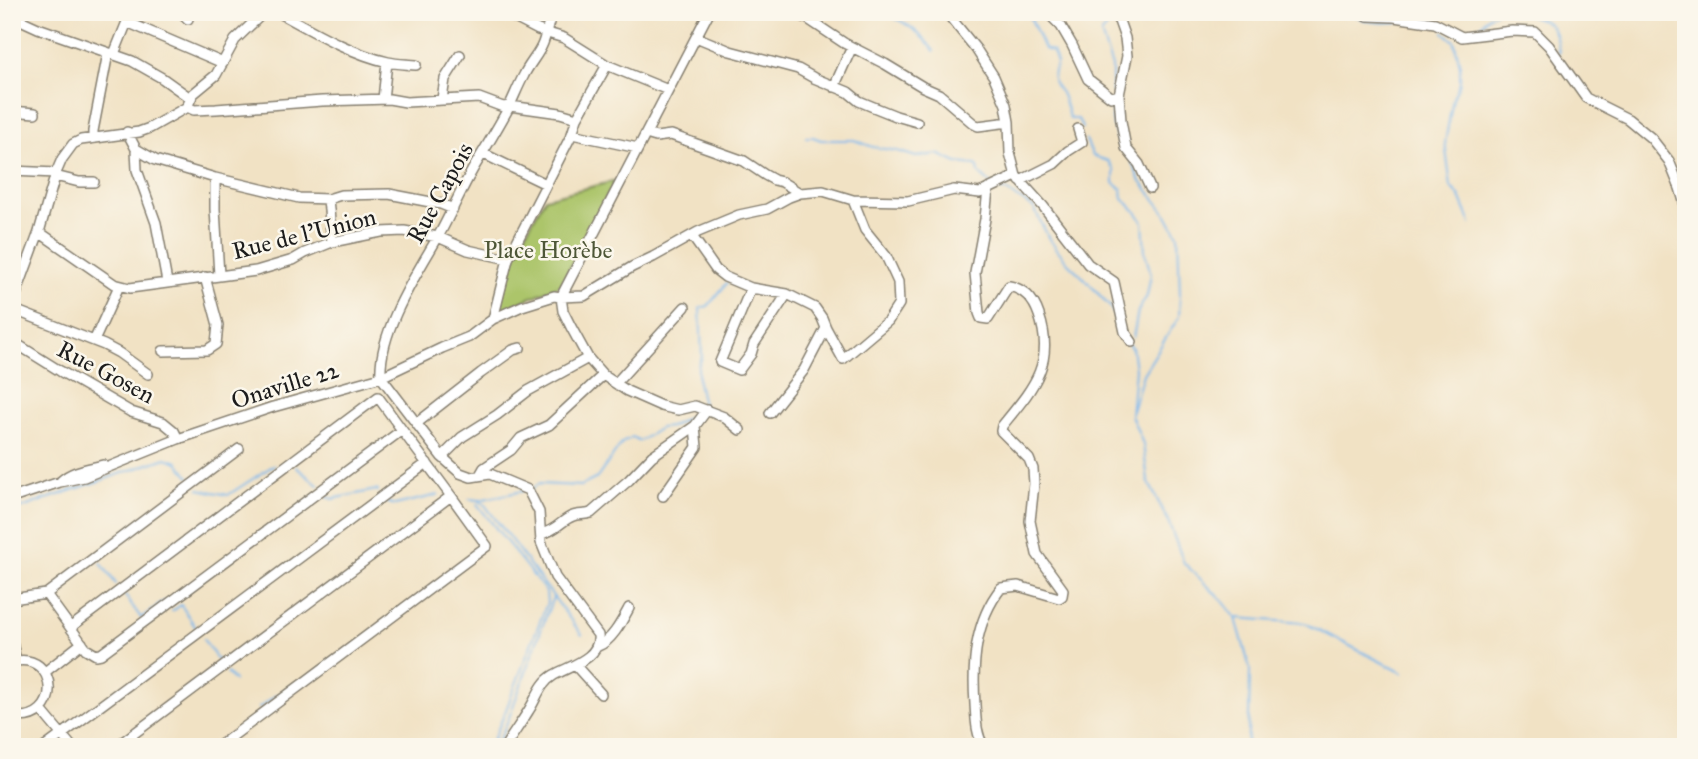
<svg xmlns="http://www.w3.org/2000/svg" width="1698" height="759" font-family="'IM FELL Great Primer',serif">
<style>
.green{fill:#acc56a;stroke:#647043;stroke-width:2}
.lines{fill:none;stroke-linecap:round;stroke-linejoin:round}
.stream{stroke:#78b6eb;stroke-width:2}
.minor-casing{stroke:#867f70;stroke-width:12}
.minor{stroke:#fff;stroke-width:9}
.labels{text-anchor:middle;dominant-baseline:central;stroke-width:5;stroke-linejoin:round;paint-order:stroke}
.street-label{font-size:24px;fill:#1c1c1c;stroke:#fbf7ec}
.park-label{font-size:24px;fill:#4e5737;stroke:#fbf7ec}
</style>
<rect width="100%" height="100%" fill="#fbf7ec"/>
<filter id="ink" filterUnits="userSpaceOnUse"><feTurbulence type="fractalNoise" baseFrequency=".0143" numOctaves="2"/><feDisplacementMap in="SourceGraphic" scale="14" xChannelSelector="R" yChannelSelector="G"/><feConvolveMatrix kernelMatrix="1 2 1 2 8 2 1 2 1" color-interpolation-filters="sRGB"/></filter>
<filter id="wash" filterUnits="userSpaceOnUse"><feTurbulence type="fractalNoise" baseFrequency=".00686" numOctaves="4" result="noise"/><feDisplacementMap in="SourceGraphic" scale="28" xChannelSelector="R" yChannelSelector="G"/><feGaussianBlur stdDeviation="1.57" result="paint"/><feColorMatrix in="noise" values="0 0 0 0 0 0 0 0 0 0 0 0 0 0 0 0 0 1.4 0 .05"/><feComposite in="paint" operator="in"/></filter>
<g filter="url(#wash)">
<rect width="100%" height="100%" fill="#f1e2c4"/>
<path class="green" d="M615 181 561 285 495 313 508 265 545 198Z"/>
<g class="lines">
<path class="stream" d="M862 12C869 14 877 13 885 15 905 20 922 35 934 51
M1028 12 1044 49 1052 51C1061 66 1053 65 1053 78 1053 85 1057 87 1061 93 1064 98 1067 112 1070 119H1078L1082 128
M1105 12 1102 19 1107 27 1101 34 1112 67V92
M1351 12C1364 24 1381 23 1398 22
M1522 12C1549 24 1554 19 1559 53
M1480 29H1492
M1474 31C1485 26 1481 18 1496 12
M1444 32 1453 40
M1454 40 1460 65V82L1453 98 1445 143 1451 187 1460 197 1471 223
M1111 101C1112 117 1112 133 1122 146
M806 137H813L821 140H854L873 147 897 151 916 157 938 154 957 163 976 165 978 167 979 173 991 184
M1086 140 1093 156 1108 161 1114 170V183L1122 189 1123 199 1135 210 1143 222 1145 253 1151 274 1147 296 1138 311 1133 338
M1132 162 1139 179 1167 215 1178 235 1180 294 1179 317 1143 374 1132 411
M999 189 1006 191 1034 208 1049 239 1068 263 1087 281 1111 308 1122 336 1132 349
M1132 347 1135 369 1131 415 1143 444 1148 481 1168 521 1184 563 1223 601 1236 618 1243 643 1250 669 1249 716 1247 747
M703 405 698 382V366L702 357 700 308 708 306 727 283
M296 467 318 485
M199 489 228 495 274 465
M532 489 538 484 581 486 597 478 622 443 632 437 640 441 660 428 670 427 701 411
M326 496 332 499 376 490 378 491
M469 499 479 500 523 491
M479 500 485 505 582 635
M386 502 395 505 438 495
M477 504 546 592 547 603 504 715 490 747
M12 512 41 501 166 458 178 462 189 477
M101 563 116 584
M124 594 141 618 165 601
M172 611 181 605 196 628
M1237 618 1305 623 1403 673
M203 639 219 662
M227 673 234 681
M259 708 276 695
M496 747 507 723 553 597"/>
</g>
</g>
<g filter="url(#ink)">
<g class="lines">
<g class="minor-casing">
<path id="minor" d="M181 12 188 19
M278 12C311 30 351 54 388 62 397 64 407 64 416 65
M507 12 509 15 538 30 564 38 607 65 668 90
M793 12 808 19 844 43 885 64 923 87 939 94 974 124 978 126 1009 122
M946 12 976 49 994 77 1006 105 1009 122 1010 153 1016 176 1043 206 1088 264 1114 282 1125 332 1132 342
M985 12H1005
M1047 12 1061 26 1072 45 1088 79 1111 97 1119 95
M1112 12 1119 21 1125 38 1127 56 1119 95 1121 121 1126 148 1139 164 1150 188
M1361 12 1368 16 1394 17 1435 23 1462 37 1512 31 1535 32 1549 46 1586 98 1628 119 1651 138 1669 161 1680 188 1686 208
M14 17 38 28 132 61 162 78 190 98
M127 22 223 63
M696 37 730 51 798 69 814 78 848 92 859 101 871 106 896 116 917 122
M114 54 131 12
M834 87 852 47
M383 99 387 62
M442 99 445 79 460 55
M187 107 194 110 216 109 322 101 389 99 406 102 479 98 503 107 510 106 560 113 577 118
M12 111 35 113
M127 132 136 149 155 160 215 178 299 198 328 199 341 195 389 194 441 204 453 209
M572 134 638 148
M646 134 656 137 671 135 744 161 765 175 774 180 782 182 800 193
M93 137V131L108 53
M136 149 137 170 156 223 167 282
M484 154 546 184
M12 171 56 173
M55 176 79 182H94
M215 178V209L219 275
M1020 181 1054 164 1068 151 1082 142 1078 129
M328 199 332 242
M39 232 114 284 130 288 256 271 293 260 305 253 332 242 381 232 404 231 438 237 468 250 508 259
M692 236 716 270 725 277 751 288 787 294 815 308 822 318 826 328 804 370 770 413
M751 288 720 362 739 370 751 354 754 344 787 294
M561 297 709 12
M561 297 563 311 571 327 588 358 603 375 627 391 661 406 678 410 695 406 724 417 740 430
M12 305 39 232 56 173 62 159 73 144 81 140 139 132 150 128 187 107 193 94 216 75 235 40 264 12
M12 309 104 345 119 353 148 374
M493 319 508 259 572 134 577 118 607 65
M826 328 843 359 888 321 899 304 898 282 886 256 865 230 853 200
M12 341 60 371 131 412 163 422 174 431 178 439
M94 341 119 286
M163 351 207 350 216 344 218 325 205 277
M616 383 685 307
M417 423 481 373 513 350 520 348
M442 457 462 437 497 415 528 391 588 358
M480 475 484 468 511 450 521 438 549 425 603 375
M61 481C73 470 88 469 103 465
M663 496 697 447 695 426
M12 498 60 482 84 477 178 439 273 407 381 377 442 348 469 337 493 319 522 306 554 296 561 297 584 296 632 267 653 257 698 232 739 215 767 209 789 197 800 193 823 191 853 200 908 201 954 190 980 193 1016 176
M541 534C558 530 561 520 573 516 578 514 585 515 591 513L629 480 652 456 695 426 707 410
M46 594 86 649 96 655 101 654 402 430 451 496 116 747
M12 599 46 594 239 449
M71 627 378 397 402 430
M12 642 16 661
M598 646C612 641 622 621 629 608
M12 662C59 649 64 725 12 716
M575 665 601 694
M45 672 82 643
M41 710 72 747
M45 747 427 463
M218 747 487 546 451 496
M505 747C513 734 521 723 529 710 537 698 540 683 554 675 570 666 601 658 598 635L555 577 541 542 539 512 528 490 490 474 471 477 460 473 442 457 381 377C378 332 417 273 439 235 451 213 461 190 473 169 485 149 497 129 508 109 514 97 518 86 524 75 529 64 539 54 543 43 547 32 548 22 553 12
M984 747C976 734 976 720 975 704 972 663 975 621 1001 588L1018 586 1059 598 1062 596 1063 590 1037 554 1030 521 1034 484 1033 469 1029 459 1001 431 1002 426C1032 389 1056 364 1039 315 1034 300 1024 289 1009 286L988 319 981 318 979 313 975 273 985 219 988 189"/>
</g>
<use href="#minor" class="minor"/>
</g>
</g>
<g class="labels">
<g class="street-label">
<text transform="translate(440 193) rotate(-61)">Rue Capois</text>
<text transform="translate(304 234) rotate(-14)">Rue de l'Union</text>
<text transform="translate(106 372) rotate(28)">Rue Gosen</text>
<text transform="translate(285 385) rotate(-17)">Onaville 22</text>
</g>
<g class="park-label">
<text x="548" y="250">Place Horèbe</text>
</g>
</g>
<rect width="1698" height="759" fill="none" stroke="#fbf7ec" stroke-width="42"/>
</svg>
